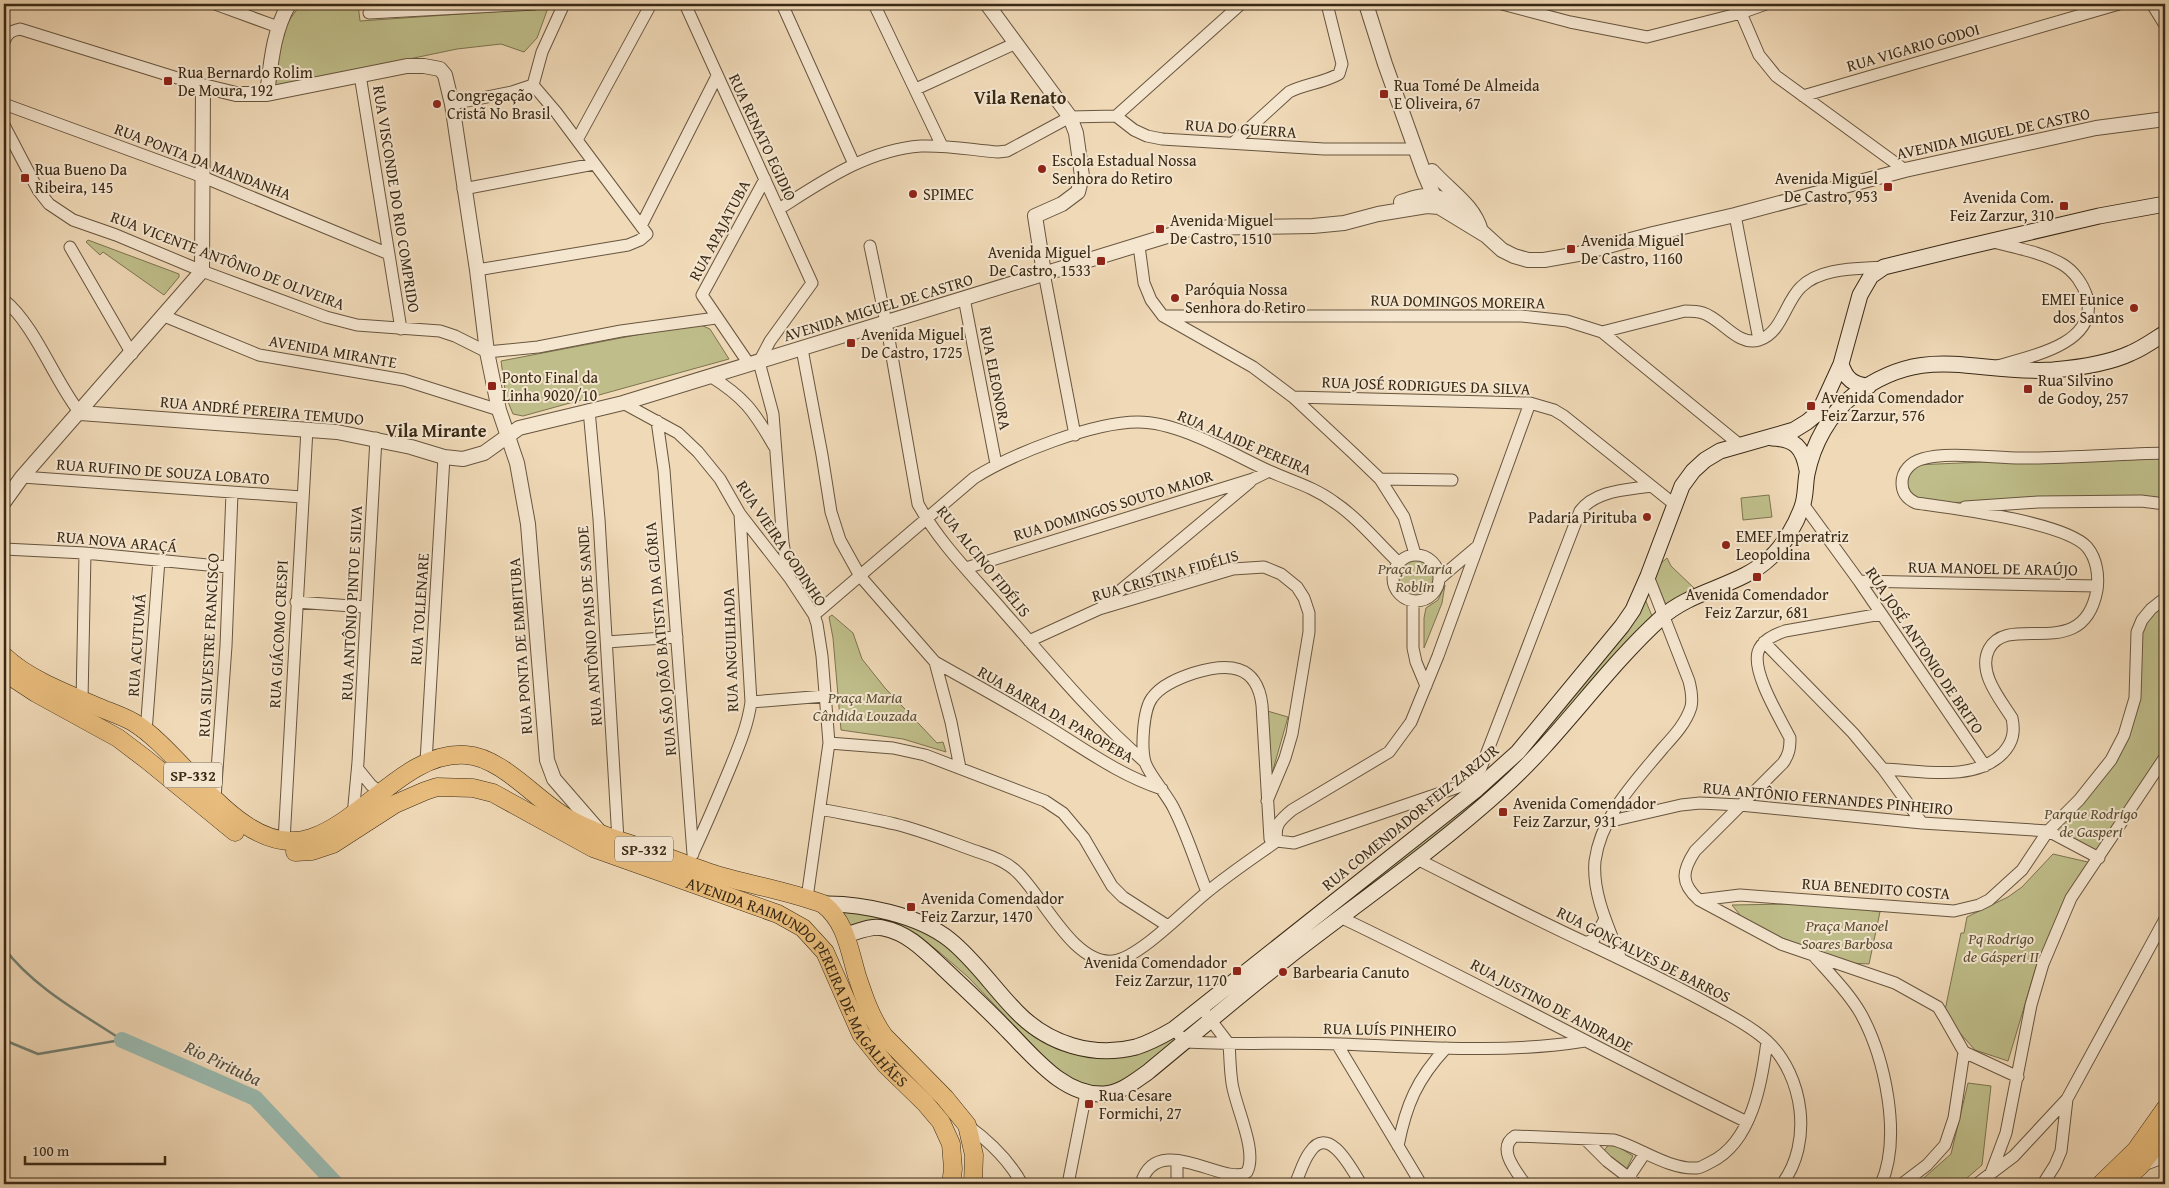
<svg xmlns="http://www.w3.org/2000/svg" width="2169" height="1188" font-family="'Gentium Book Plus',serif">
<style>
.green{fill:#bfbe8a;stroke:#7c7450}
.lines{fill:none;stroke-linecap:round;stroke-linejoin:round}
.stream{stroke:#738072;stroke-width:2.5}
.river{stroke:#9abab0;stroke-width:16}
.minor-casing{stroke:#67553e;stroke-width:13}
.tertiary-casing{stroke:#67553e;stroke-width:16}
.secondary-casing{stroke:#392915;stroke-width:17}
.primary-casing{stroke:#392915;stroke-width:19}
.minor{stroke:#f5e6d0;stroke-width:11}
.tertiary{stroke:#f5e6d0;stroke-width:14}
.secondary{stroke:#f5e6d0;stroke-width:15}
.primary{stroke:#e8bc7c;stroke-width:18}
.poi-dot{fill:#8f2418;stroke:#f5e6d0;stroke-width:2}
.labels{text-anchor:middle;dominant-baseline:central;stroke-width:4;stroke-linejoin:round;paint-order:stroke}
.shield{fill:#f5e6d0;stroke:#71624d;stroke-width:1}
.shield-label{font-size:15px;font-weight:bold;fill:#392915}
.street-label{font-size:16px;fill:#392915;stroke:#f5e6d0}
.poi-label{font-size:16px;fill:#392915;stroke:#f5e6d0;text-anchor:start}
.park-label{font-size:16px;font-style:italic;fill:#5a4e32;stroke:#f5e6d0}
.neighbourhood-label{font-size:18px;font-weight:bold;fill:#392915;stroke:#f5e6d0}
.water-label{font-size:18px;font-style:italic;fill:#514d3c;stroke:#f5e6d0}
</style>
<rect width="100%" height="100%" fill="#f0d9b7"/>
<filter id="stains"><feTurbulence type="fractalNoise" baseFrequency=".004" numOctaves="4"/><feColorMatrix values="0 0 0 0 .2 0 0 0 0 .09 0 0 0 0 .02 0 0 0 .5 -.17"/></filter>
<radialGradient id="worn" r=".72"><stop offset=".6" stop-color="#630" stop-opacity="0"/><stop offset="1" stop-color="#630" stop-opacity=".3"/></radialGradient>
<path class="green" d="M301 4H358L360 21 548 8 537 38 524 52 501 44 457 49 275 87 279 52 287 23Z
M88 240 179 274V277L164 295 103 252 100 255 86 242Z
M701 325 710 329 729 359 523 416 513 414 506 397 501 361 678 327Z
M2100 457H2165V499L2155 497 1934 503 1908 498 1904 479 1914 465Z
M1769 495 1772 517 1743 520 1741 498Z
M1667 558 1671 566 1695 589 1690 595 1666 605 1652 571Z
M1396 577a19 19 0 1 1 38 0a19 19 0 1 1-38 0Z
M1445 585 1442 603 1424 648V618L1426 608 1438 600Z
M1645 599 1652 616 1578 704 1475 806 1216 1012 1211 1006 1464 807Z
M2165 601V751L2098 852 2056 830 2126 735 2141 632 2147 620Z
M832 615 853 633 862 659 885 688 937 743 943 742 946 752 903 739 841 730 833 638 829 617Z
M1264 710 1288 717 1267 791Z
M2053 854 2092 863 2037 964 2008 1061 1975 1050 1944 1015 1961 933H1964L1967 917 2008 897 2022 887Z
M1789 904 1837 905 1880 912 1869 964 1850 963 1808 950 1744 920 1732 905Z
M833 908 903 922 952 946 1006 1006 1099 1056 1173 1034 1179 1042 1115 1088 1090 1087 1069 1078 1051 1064 968 977 938 951 913 932 849 930Z
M1968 1083 1991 1086 1982 1165 1960 1184H1917L1951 1154Z
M1611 1142 1633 1156 1626 1170 1602 1153Z"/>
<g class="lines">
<path class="stream" d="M4 948C33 987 81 1013 122 1040
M4 1040 38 1054 121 1040"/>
<path class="river" d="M122 1040 255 1098 336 1184"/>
<g class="minor-casing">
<path id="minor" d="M215 4 278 27
M685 4 812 283 770 341 759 362 773 414 783 543 789 577
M782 4 854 164
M874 4 942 146
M1502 4 1570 22 1647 37 1741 13 1759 55 1776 76 1905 170
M1736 4 1741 13 1766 4
M2152 4 2165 25
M369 13 535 4
M4 42C7 33 11 31 20 29L203 86
M360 75 401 329
M533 85 542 52 564 4
M916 89 1016 43
M1803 96 2119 4
M4 104 203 177 389 254
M452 104 512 92 533 85
M1116 116 1241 4
M4 125 38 190 49 204 73 220 116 235 202 271 326 317 357 325 440 331 455 336 487 352 538 347 621 331 716 318
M577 140 651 4
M1234 142 1289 92C1305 84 1323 83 1339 74L1342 64 1327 4
M463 189 594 164
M779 209C823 181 867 150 921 146 947 145 973 150 998 152L1007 151 1070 117 1116 116 1134 130 1147 136 1162 139 1324 149H1416
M1735 215 1759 340
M641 226 717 76
M1993 242C2016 248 2041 252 2062 264 2074 271 2083 284 2087 297 2099 344 2029 357 1997 366
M870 246 886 322 918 504C940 544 974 577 1004 612 1049 663 1093 717 1145 762
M1139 246 1144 283 1151 300 1163 316 1253 367 1293 397 1354 454 1380 479 1404 517 1415 554
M70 247 132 354
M477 270 628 245 640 240 647 234 556 112 533 85
M1044 273 1075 435
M964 298 996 464
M4 300C35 325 54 380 80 413
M164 316 259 355 404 380 499 410
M1163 316H1522L1567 321 1602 332 1740 445
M1602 332 1685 311C1691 311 1697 311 1703 313 1722 319 1738 347 1759 340 1782 333 1785 302 1801 287 1821 267 1858 269 1884 267
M802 349 822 455 831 512 840 540 860 576 935 662 951 722 960 768
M749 364 702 295 765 179
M710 376C744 397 754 411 774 446
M1293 397 1530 403 1554 410 1564 416 1674 504
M623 403 678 433 698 452 720 479 740 514 789 577 814 615 817 624 822 656 829 743 807 898
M589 410 599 519 618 840
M657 421 664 470 693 854
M22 477 302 497
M1380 479 1452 480
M1803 504 1859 581 1985 766
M1965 507 2038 502 2141 501 2165 504
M4 549 85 553 228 567
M1393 578a23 23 0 1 1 46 0a23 23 0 1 1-46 0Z
M966 568 1253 479 1269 471
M1439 579 1478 546
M1859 581 2097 586
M1413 601V648L1416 662 1426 686
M296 602 366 607
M1103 605 1250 482
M1881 614 1785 631C1774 635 1762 640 1758 652 1752 673 1780 718 1790 738 1790 748 1789 755 1783 763L1695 851C1682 871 1680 883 1699 900L1781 944 1895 983 1938 1007 1944 1017 1964 1052 1954 1118 1945 1145 1927 1165 1902 1184
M814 615 974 478C1012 454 1093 422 1138 422 1180 422 1232 454 1269 471 1291 481 1314 487 1334 502 1358 518 1377 542 1398 562
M1029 641 1099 609 1233 569 1264 567 1281 574 1297 587 1304 598 1309 613V632L1292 734 1285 758 1267 801
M607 642 677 637
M1764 642 1853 733 1883 769 1922 823
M935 662C972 683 1009 703 1045 725 1083 748 1119 775 1162 789
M82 700 85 553
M751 702 825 696
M146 732 159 560
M829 743 893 748 925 755 1045 801 1063 813 1084 838 1112 886 1123 897 1168 926
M426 762 444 457
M358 769 371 785 384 796
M1883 769C1920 770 1974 783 2003 753 2013 742 2015 732 2012 718 2000 699 1977 672 1989 649 2009 611 2083 665 2097 590 2099 576 2097 559 2087 547 2065 522 1951 508 1916 503 1907 499 1902 493 1902 483 1902 471 1911 462 1922 459 1946 451 1994 458 2021 458 2069 458 2117 454 2165 453
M215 798 226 646 232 493
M820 809C845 814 870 818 895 824 920 830 945 840 970 849 986 855 1004 859 1017 872 1043 896 1073 965 1113 961 1138 959 1186 909 1206 893 1229 874 1253 858 1277 841
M353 816 358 762 376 438
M1607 822 1681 805 1700 803 1740 805 1922 823 2048 831 2099 858
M284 841 307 429
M1277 841 1294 843 1470 783 1481 768 1580 511C1596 490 1627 490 1651 486
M1277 841C1274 825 1280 820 1292 810L1389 752 1411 722 1438 656 1530 403
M693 853C706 825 718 797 730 768 739 746 748 725 751 702L740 514
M1417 859C1475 888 1532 918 1591 945 1633 965 1675 985 1716 1008 1733 1017 1753 1028 1767 1041 1804 1076 1813 1143 1782 1184
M1207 892C1196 864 1187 834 1173 807 1167 795 1148 773 1145 762 1141 748 1143 710 1152 698 1161 685 1179 678 1194 673 1227 663 1257 663 1262 705L1270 839
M1699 900 1740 895 1954 911 1979 905 1989 900 2022 870 2048 831 2079 800 2111 760 2124 735 2135 698 2137 632 2142 620 2151 609 2165 598
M1342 918C1478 983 1611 1056 1747 1122
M1586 943 1594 939 1605 919
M1620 957C1609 928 1592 894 1595 861 1601 816 1635 782 1663 748 1674 736 1686 723 1691 707 1693 698 1691 689 1689 681L1648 576
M1815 957C1831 975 1849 993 1861 1014 1885 1058 1902 1137 1881 1184
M1206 1014 1229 1044
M1174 1029 1185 1042C1237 1045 1289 1042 1341 1044 1422 1047 1505 1054 1585 1041
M1337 1044 1421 1184
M1964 1052 2018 1077
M967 1125C989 1141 1009 1160 1022 1184
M1585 1139 1607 1161 1637 1184
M1398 1146C1406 1105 1417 1079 1446 1048
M2141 1166 2165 1157
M1991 1173 2006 1133 2031 1005 2043 964 2071 898 2165 757
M1629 1177 1645 1153
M1068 1184 1086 1093
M1141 1184C1156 1129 1227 1188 1247 1172 1258 1151 1235 1106 1232 1083 1230 1070 1230 1057 1229 1044
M1177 1184V1165
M1295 1184C1300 1174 1303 1161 1310 1152 1329 1123 1352 1170 1361 1184
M1525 1184C1516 1171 1496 1148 1515 1136L1614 1140C1639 1147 1669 1170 1697 1168 1701 1168 1707 1164 1711 1162 1752 1142 1762 1082 1767 1041
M1977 1184 2014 1156 2067 1099
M2043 1184 2055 1165 2061 1151 2067 1099 2165 919"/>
</g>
<g class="tertiary-casing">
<path id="tertiary" d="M987 4 1070 117 1076 133 1082 176 1078 192 1062 204 1035 216 1044 273
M1366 4 1385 64 1424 173 1437 203
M267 94C271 63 273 32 289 4
M1432 171C1450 191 1474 205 1481 231
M1401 202C1431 192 1439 193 1462 214
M1480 230 1502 250 1514 256 1528 260H1544L1578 254 1653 234 1735 215 1905 170 2096 128 2165 119
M80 413 337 432 411 447 444 457 463 459 484 453 519 428 623 403 1193 228 1313 226 1344 223 1378 214 1427 206 1439 207 1485 235
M4 502 22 477 202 271 203 86 236 94H267L407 66H424L440 69 445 75 452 104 477 270 487 352 499 410 517 463 528 524 547 760 554 779 600 832"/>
</g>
<g class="secondary-casing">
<path id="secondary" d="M1841 364C1846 379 1853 385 1869 386
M1772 438C1795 439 1803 447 1807 470
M823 904C861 903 919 915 950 940 976 961 994 989 1017 1012 1048 1044 1093 1058 1136 1047 1149 1043 1162 1036 1174 1029L1477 789 1518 752 1622 626 1633 610 1648 576 1682 486 1693 471 1705 460 1720 451 1794 430 1807 422 1819 412 1841 364 1860 295 1871 276 1884 267 1962 248 2099 216 2165 204
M846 935C857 932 871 925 883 928 908 933 924 950 942 967 964 988 987 1009 1008 1031 1034 1057 1064 1096 1104 1094 1121 1093 1135 1081 1148 1072 1194 1034 1240 995 1287 958 1359 902 1435 850 1502 789 1560 737 1603 671 1661 618 1693 589 1740 587 1771 557 1784 545 1796 524 1802 507 1806 497 1805 484 1807 474 1813 444 1829 414 1854 395 1926 341 1975 375 2053 370 2076 368 2110 363 2131 353 2143 348 2154 340 2165 333"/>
</g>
<g class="primary-casing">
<g id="primary">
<path d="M4 656C29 680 71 695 103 709 113 713 124 717 133 722 185 753 242 861 311 838 365 820 406 751 466 755 500 757 533 796 561 814 570 820 580 825 590 829 607 838 625 842 643 848 667 857 690 866 714 874 750 885 788 891 823 904 846 922 849 949 857 976 864 997 871 1018 884 1036L945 1098 967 1125 974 1155 973 1184"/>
<path d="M7 674 36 693 118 738 147 760 235 832"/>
<path id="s1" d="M295 852 312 851 333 844 395 804 425 791 437 787 473 788 493 793 593 848 778 914 803 928 825 952 861 1034 886 1065 925 1103 941 1122 951 1144 953 1169 951 1184"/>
<path d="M2101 1184 2136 1150 2165 1109"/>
<path d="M2120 1184 2140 1166 2165 1134"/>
</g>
</g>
<use href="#minor" class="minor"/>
<use href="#tertiary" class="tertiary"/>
<use href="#secondary" class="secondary"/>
<use href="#primary" class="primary"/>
</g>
<g class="poi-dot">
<rect x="163" y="76" width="10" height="10" rx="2.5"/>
<rect x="1379" y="89" width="10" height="10" rx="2.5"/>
<circle cx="437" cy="104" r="5"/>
<circle cx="1042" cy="169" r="5"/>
<rect x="20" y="173" width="10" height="10" rx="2.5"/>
<rect x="1883" y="182" width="10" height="10" rx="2.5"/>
<circle cx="913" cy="194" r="5"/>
<rect x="2059" y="201" width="10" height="10" rx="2.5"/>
<rect x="1155" y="224" width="10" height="10" rx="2.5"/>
<rect x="1566" y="244" width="10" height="10" rx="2.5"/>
<rect x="1096" y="256" width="10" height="10" rx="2.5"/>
<circle cx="1175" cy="298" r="5"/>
<circle cx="2134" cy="308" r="5"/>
<rect x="846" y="338" width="10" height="10" rx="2.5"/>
<rect x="487" y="381" width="10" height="10" rx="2.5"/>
<rect x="2023" y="384" width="10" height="10" rx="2.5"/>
<rect x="1806" y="401" width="10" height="10" rx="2.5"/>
<circle cx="1647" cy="517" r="5"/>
<circle cx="1726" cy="545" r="5"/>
<rect x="1752" y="572" width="10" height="10" rx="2.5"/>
<rect x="1498" y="807" width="10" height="10" rx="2.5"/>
<rect x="906" y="902" width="10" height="10" rx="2.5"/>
<rect x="1232" y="966" width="10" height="10" rx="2.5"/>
<circle cx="1283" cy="972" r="5"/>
<rect x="1084" y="1099" width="10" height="10" rx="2.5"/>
</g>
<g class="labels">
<g class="shield">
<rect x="164" y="762.5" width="58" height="25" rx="4"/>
<rect x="615" y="836.5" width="58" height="25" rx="4"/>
</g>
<g class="shield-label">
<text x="193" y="775">SP-332</text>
<text x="644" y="849">SP-332</text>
</g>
<g class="street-label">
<text transform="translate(1913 47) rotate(-16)">RUA VIGARIO GODOI</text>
<text transform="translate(1241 128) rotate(4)">RUA DO GUERRA</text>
<text transform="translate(1993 133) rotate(-12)">AVENIDA MIGUEL DE CASTRO</text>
<text transform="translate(763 137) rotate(65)">RUA RENATO EGIDIO</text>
<text transform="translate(203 161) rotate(21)">RUA PONTA DA MANDANHA</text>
<text transform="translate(397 199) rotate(81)">RUA VISCONDE DO RIO COMPRIDO</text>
<text transform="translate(719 230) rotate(-62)">RUA APAJATUBA</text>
<text transform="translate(228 260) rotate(21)">RUA VICENTE ANTÔNIO DE OLIVEIRA</text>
<text transform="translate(1458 301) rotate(1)">RUA DOMINGOS MOREIRA</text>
<text transform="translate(878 307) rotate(-17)">AVENIDA MIGUEL DE CASTRO</text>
<text transform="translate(333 351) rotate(10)">AVENIDA MIRANTE</text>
<text transform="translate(996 378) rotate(79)">RUA ELEONORA</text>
<text transform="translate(1426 385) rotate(2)">RUA JOSÉ RODRIGUES DA SILVA</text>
<text transform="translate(262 410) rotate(5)">RUA ANDRÉ PEREIRA TEMUDO</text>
<text transform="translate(1245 442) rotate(23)">RUA ALAIDE PEREIRA</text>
<text transform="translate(163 471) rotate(4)">RUA RUFINO DE SOUZA LOBATO</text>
<text transform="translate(1113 505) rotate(-17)">RUA DOMINGOS SOUTO MAIOR</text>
<text transform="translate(117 541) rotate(5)">RUA NOVA ARAÇÁ</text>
<text transform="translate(782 543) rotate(56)">RUA VIEIRA GODINHO</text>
<text transform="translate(984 561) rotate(51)">RUA ALCINO FIDÉLIS</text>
<text transform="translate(1993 568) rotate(1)">RUA MANOEL DE ARAÚJO</text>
<text transform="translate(1165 575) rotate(-16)">RUA CRISTINA FIDÉLIS</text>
<text transform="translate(351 603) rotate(-87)">RUA ANTÔNIO PINTO E SILVA</text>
<text transform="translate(419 609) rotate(-86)">RUA TOLLENARE</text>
<text transform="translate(589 626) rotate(-94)">RUA ANTÔNIO PAIS DE SANDE</text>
<text transform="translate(278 634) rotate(-87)">RUA GIÁCOMO CRESPI</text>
<text transform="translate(660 639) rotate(-95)">RUA SÃO JOÃO BATISTA DA GLÓRIA</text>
<text transform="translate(136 645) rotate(-86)">RUA ACUTUMÃ</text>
<text transform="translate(208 645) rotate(-87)">RUA SILVESTRE FRANCISCO</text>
<text transform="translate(520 646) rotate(-94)">RUA PONTA DE EMBITUBA</text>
<text transform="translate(730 650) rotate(-92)">RUA ANGUILHADA</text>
<text transform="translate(1925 650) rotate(56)">RUA JOSÉ ANTONIO DE BRITO</text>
<text transform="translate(1056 714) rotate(30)">RUA BARRA DA PAROPEBA</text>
<text transform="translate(1828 798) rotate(5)">RUA ANTÔNIO FERNANDES PINHEIRO</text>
<text transform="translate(1410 817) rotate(-39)">RUA COMENDADOR FEIZ ZARZUR</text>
<text transform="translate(1876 888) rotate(4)">RUA BENEDITO COSTA</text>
<text transform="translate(1644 954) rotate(27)">RUA GONÇALVES DE BARROS</text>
<text stroke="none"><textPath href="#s1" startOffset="586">AVENIDA RAIMUNDO PEREIRA DE MAGALHÃES</textPath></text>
<text transform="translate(1552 1005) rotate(28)">RUA JUSTINO DE ANDRADE</text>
<text transform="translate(1390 1029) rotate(1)">RUA LUÍS PINHEIRO</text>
</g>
<g class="poi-label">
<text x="178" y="72">Rua Bernardo Rolim<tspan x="178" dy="18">De Moura, 192</tspan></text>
<text x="1394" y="85">Rua Tomé De Almeida<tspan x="1394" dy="18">E Oliveira, 67</tspan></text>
<text x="447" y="95">Congregação<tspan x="447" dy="18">Cristã No Brasil</tspan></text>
<text x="1052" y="160">Escola Estadual Nossa<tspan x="1052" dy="18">Senhora do Retiro</tspan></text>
<text x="35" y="169">Rua Bueno Da<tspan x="35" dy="18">Ribeira, 145</tspan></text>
<text x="1878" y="178" text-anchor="end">Avenida Miguel<tspan x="1878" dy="18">De Castro, 953</tspan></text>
<text x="923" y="194">SPIMEC</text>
<text x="2054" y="197" text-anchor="end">Avenida Com.<tspan x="2054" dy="18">Feiz Zarzur, 310</tspan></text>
<text x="1170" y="220">Avenida Miguel<tspan x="1170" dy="18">De Castro, 1510</tspan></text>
<text x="1581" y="240">Avenida Miguel<tspan x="1581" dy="18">De Castro, 1160</tspan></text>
<text x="1091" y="252" text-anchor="end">Avenida Miguel<tspan x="1091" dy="18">De Castro, 1533</tspan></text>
<text x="1185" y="289">Paróquia Nossa<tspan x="1185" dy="18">Senhora do Retiro</tspan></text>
<text x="2124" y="299" text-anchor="end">EMEI Eunice<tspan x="2124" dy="18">dos Santos</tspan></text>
<text x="861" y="334">Avenida Miguel<tspan x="861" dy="18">De Castro, 1725</tspan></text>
<text x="502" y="377">Ponto Final da<tspan x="502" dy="18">Linha 9020/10</tspan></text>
<text x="2038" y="380">Rua Silvino<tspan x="2038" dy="18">de Godoy, 257</tspan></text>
<text x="1821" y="397">Avenida Comendador<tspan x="1821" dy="18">Feiz Zarzur, 576</tspan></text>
<text x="1637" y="517" text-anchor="end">Padaria Pirituba</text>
<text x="1736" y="536">EMEF Imperatriz<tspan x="1736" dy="18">Leopoldina</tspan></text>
<text x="1757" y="594" text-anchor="middle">Avenida Comendador<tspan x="1757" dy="18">Feiz Zarzur, 681</tspan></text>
<text x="1513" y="803">Avenida Comendador<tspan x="1513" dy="18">Feiz Zarzur, 931</tspan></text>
<text x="921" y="898">Avenida Comendador<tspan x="921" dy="18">Feiz Zarzur, 1470</tspan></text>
<text x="1227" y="962" text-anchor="end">Avenida Comendador<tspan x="1227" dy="18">Feiz Zarzur, 1170</tspan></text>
<text x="1293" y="972">Barbearia Canuto</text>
<text x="1099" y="1095">Rua Cesare<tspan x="1099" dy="18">Formichi, 27</tspan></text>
</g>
<g class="park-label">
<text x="1415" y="568">Praça Maria<tspan x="1415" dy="18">Roblin</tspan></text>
<text x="865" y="697">Praça Maria<tspan x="865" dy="18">Cândida Louzada</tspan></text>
<text x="2091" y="813">Parque Rodrigo<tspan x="2091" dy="18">de Gasperi</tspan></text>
<text x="1847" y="925">Praça Manoel<tspan x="1847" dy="18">Soares Barbosa</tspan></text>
<text x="2001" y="938">Pq Rodrigo<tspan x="2001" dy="18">de Gásperi II</tspan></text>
</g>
<g class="neighbourhood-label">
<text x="1020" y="97">Vila Renato</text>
<text x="436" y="430">Vila Mirante</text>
</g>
<g class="water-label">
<text transform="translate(223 1063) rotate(25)">Rio Pirituba</text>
</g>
</g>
<rect width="2169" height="1188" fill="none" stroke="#f0d9b7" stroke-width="20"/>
<rect x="5" y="5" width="2159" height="1178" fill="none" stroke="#392915" stroke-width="2.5"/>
<rect x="10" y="10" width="2149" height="1168" fill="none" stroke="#392915"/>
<path d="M25 1156v8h140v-8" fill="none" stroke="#392915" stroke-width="2.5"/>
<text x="32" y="1156" font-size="15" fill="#392915" stroke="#f5e6d0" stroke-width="4" paint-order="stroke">100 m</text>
<rect width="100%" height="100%" filter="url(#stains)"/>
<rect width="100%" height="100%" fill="url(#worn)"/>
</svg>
